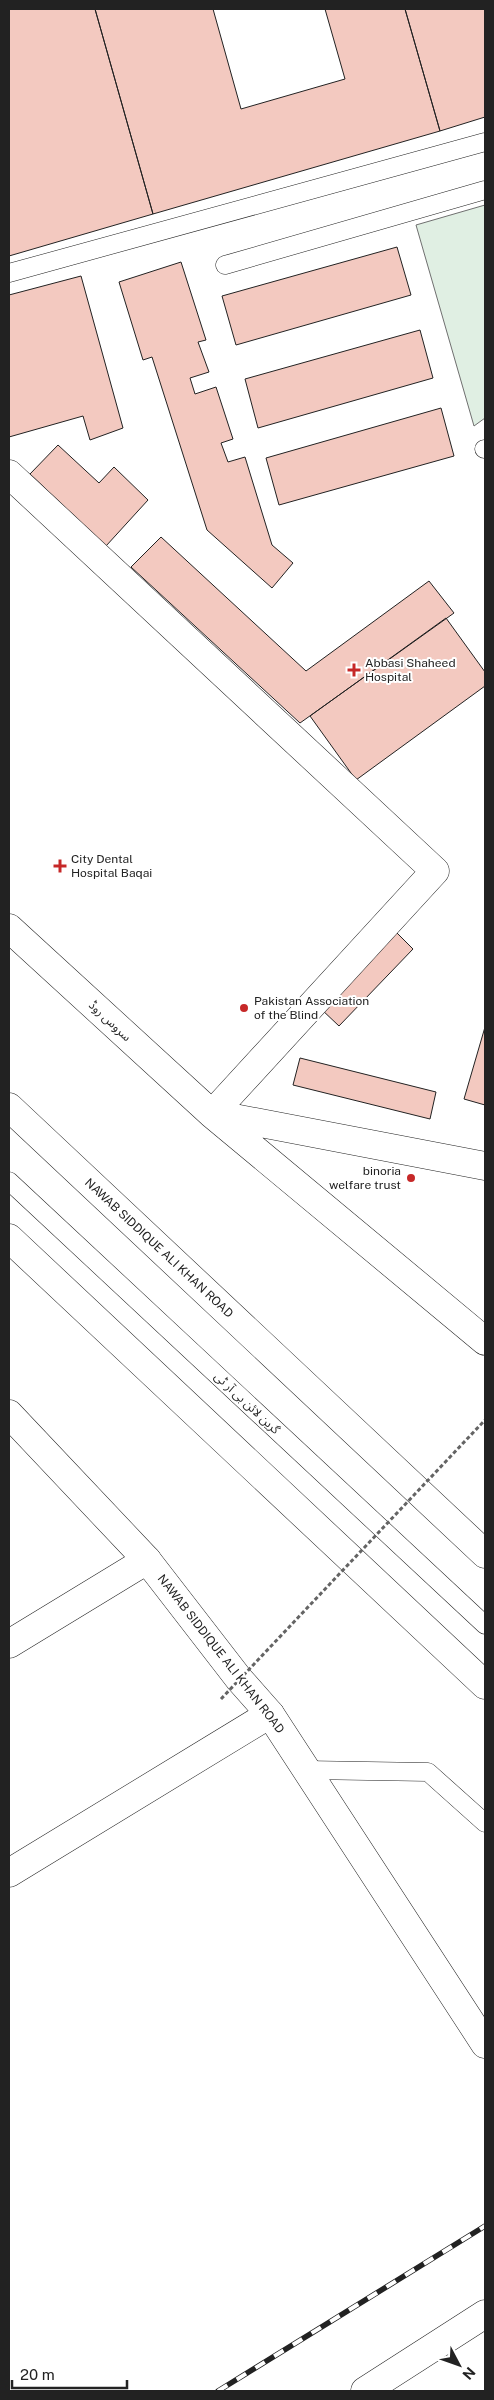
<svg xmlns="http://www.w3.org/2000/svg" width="494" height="2400" font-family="'Public Sans','Noto Sans Arabic',sans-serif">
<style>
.green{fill:#e0efe3;stroke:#6f6f6f}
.building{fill:#f3c9c0;stroke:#222}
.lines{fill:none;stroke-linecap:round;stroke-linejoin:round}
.lane-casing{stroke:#222;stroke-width:19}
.street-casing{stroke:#222;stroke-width:29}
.secondary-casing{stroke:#222;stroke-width:29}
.primary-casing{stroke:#222;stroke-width:29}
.lane{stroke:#fff;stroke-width:18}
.street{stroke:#fff;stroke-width:28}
.secondary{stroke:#fff;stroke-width:28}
.primary{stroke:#fff;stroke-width:28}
.rail-casing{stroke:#222;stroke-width:5.5}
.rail{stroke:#fff;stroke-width:4;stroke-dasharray:11;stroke-linecap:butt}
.path-bridge{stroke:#646464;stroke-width:3;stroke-dasharray:4 2.5;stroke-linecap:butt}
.poi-dot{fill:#c62828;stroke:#fff;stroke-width:2}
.labels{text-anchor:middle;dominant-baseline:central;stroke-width:4;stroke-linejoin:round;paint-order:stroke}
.poi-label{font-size:12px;fill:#222;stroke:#fff;text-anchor:start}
.street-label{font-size:12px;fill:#222;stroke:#fff}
</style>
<rect width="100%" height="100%" fill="#fff"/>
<path class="green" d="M485 205V418L474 426 416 225Z"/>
<path class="building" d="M9 9H95L153 214 9 256Z
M95 9H213L241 109 345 79 325 9H405L440 131 153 214Z
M405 9H485V117L440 131Z
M397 247 411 295 236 345 222 296Z
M181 262 206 340 198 342 209 372 190 378 195 394 216 387 233 439 221 443 228 462 245 457 272 545 293 563 272 588 207 530 152 357 143 360 119 282Z
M81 276 123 428 90 440 83 416 9 437V295Z
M420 330 433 378 258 428 245 379Z
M441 408 454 456 279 505 266 458Z
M58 445 99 483 114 467 148 500 106 546 30 474Z
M161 537 306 671 429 581 454 613 300 723 131 567Z
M446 618 485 672V686L356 780 310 716Z
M395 931 413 949 339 1026 320 1008Z
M485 1027V1105L464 1099Z
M300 1058 436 1092 430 1119 293 1085Z"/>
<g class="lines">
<g class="lane-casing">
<path id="lane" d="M225 265 485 190
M9 273 485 142
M484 449H485
M9 1181 485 1625
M307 1770 428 1772 485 1823"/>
</g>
<g class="street-casing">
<path id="street" d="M9 474 435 871 212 1114
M9 928 212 1114 485 1341
M213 1114 485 1166
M9 1414 147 1560 239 1679 270 1714 485 2044
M365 2391 485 2314"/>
</g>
<g class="secondary-casing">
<path id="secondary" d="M9 1644 147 1560
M9 1873 270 1714"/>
</g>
<g class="primary-casing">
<path id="primary" d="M9 1107 485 1554
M9 1238 485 1685"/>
</g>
<use href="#lane" class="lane"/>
<use href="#street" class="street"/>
<use href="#secondary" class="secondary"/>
<use href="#primary" class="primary"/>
<g class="rail-casing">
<path id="rail" d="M218 2391 485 2226"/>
</g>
<use href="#rail" class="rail"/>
<path class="path-bridge" d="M221 1699 485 1420"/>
</g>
<g class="poi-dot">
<path d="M351.5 662.5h5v5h5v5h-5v5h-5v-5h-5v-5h5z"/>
<path d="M57.5 858.5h5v5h5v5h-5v5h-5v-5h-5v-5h5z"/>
<circle cx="244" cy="1008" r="5"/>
<circle cx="411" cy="1178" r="5"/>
</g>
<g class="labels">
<g class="poi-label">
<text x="365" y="663">Abbasi Shaheed<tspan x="365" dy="14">Hospital</tspan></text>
<text x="71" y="859">City Dental<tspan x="71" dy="14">Hospital Baqai</tspan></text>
<text x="254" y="1001">Pakistan Association<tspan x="254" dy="14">of the Blind</tspan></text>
<text x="401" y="1171" text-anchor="end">binoria<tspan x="401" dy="14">welfare trust</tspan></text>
</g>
<g class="street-label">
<text transform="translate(110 1021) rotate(43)">سروس روڈ</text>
<text transform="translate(159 1248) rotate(43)">NAWAB SIDDIQUE ALI KHAN ROAD</text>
<text transform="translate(247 1403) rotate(43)">گرین لائن بی آر ٹی</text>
<text transform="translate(221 1654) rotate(52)">NAWAB SIDDIQUE ALI KHAN ROAD</text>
</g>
</g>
<rect width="494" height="2400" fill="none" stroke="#222222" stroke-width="20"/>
<g transform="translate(459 2365) rotate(131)" stroke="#ffffff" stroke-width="4" paint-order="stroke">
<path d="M0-4L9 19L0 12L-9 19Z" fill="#222222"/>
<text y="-8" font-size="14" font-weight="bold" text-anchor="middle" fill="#222222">N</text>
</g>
<path d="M12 2380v8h115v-8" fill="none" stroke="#222222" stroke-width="2.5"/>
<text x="20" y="2380" font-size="15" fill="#222222" stroke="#ffffff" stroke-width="4" paint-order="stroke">20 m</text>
</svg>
